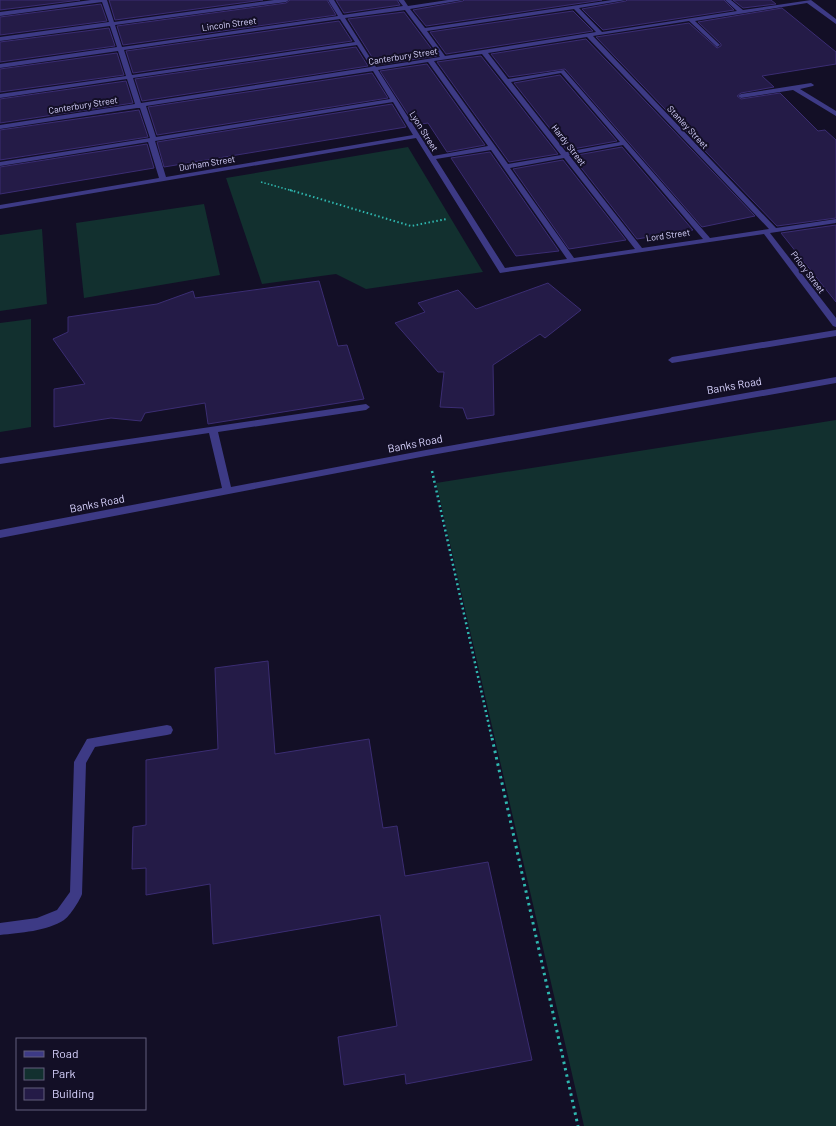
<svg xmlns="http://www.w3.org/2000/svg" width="836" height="1126" font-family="Barlow,sans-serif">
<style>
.green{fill:#12302f}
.building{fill:#241b47;stroke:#3b2d73}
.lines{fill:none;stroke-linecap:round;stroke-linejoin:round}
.path-far3{stroke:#2fb8b0;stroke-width:1.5;stroke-dasharray:1.5 2;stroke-linecap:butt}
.path-far2{stroke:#2fb8b0;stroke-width:2;stroke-dasharray:1.5 2.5;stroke-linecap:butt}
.path-far1{stroke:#2fb8b0;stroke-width:2.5;stroke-dasharray:2 3;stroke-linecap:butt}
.path{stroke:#2fb8b0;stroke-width:3;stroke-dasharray:2.5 4;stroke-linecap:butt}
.minor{fill:#3d3a85;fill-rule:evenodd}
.labels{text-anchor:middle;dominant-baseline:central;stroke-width:4;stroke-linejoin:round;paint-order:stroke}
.far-street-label{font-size:9px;fill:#d9d4ff;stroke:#130f26}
.street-label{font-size:11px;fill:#d9d4ff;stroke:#130f26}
</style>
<rect width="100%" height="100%" fill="#130f26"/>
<path class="green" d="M408 147 483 272 366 289 336 274 262 284 226 178Z
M204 204 220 275 84 298 76 223Z
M42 229 47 304 0 311V235Z
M31 319V427L0 432V323Z
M836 420V1126H584L436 483Z"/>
<path class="building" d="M0 0H80L0 10Z
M109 0H263L115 20Z
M290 0H327L336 15 123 45 117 26 286 3Z
M336 0H397L400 5 344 13Z
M464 0H602L426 26 413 10 463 1Z
M627 0H724L734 10 603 30 582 9 626 1Z
M733 0H771L776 4 743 8Z
M101 4 107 21 0 35V17Z
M782 8 836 52V64L762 76 774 87 741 93 737 96 741 99 780 93 818 131 825 130 836 140V218L777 226 596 37 689 23 717 48 721 46V44L698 22Z
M573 11 593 31 446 54 430 32Z
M404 12 437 56 377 65 348 19Z
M339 21 352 41 133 73 126 51Z
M109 28 115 46 0 62V42Z
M586 39 755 216 702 227 565 69 509 77 491 54Z
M356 47 368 66 142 101 135 79Z
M117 53 124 75 0 92V69Z
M481 56 558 154 509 162 437 62Z
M427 64 485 145 447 152 428 123 415 125 380 71Z
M372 73 388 98 157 135 148 107Z
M560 75 617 141 567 150 514 83Z
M126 81 133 103 0 123V99Z
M392 104 406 127 164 167 157 142Z
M139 110 148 137 0 160V130Z
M147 144 154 168 0 194V167Z
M622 147 692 229 693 230 637 239 572 156Z
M490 152 559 251 516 256 451 158Z
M563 160 626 240 569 249 513 169Z
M836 225V302L781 233Z
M319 281 338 346 347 345 364 399 208 424 205 403 145 413 141 421 111 418 54 427V389L85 384 53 339 68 332V317L157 304 193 291 195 298Z
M548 283 581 310 545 338 540 334 493 365 494 415 467 419 463 408 440 407 444 372H438L395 323 425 312 418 303 458 290 476 309Z
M268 661 275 754 369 739 383 828 397 826 405 876 488 862 532 1060 406 1084 405 1074 344 1085 338 1037 397 1026 380 915 213 944 210 884 146 895V868L132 869 133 827 146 825V760L218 749 215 668Z"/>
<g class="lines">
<path class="path-far3" d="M261 182 293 191"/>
<path class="path-far2" d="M290 190 411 226 447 219"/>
<path class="path-far1" d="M432 471 492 739"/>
<path class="path" d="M492 738 578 1126"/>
<path class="minor" d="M91 0H107L114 22 274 0H289L286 2 115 25 122 47 338 16 328 0H334L343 15 403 6 398 0H404L408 6 448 0H463L410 9 425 28 612 0H626L579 8 602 32 737 11 725 0H731L743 10 811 0 836 19V24L807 3 695 21 719 44 720 45 717 47 689 21 593 36 776 228 836 219V223L770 233 836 318V327L833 326 764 234 500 273 416 138 0 209V205L159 178 148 142 0 166V162L150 138 140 108H137L0 129V125L135 104 127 79 0 98V94L126 76 118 51 0 68V64L117 47 110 26 0 41V37L109 22 102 2 0 16V12ZM574 9 596 32 445 56 427 31ZM405 10 440 57 376 67 345 18ZM340 19 355 42 132 75 124 50ZM587 37 769 229 710 238 564 70 508 79 488 53ZM357 45 371 67 141 103 133 78ZM482 54 561 155 508 164 434 61ZM428 62 488 146 433 156 378 70ZM373 71 390 99 156 137 146 106ZM561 73 620 142 566 152 511 82ZM393 102 413 135 166 177 155 141ZM623 145 703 239 642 248 569 155ZM491 150 567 259 505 268 436 159ZM564 158 635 249 574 258 510 168Z
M811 83 814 85 813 86 800 89 836 111V116L793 90 741 98 738 96 741 94Z
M836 330V336L672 363 668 360 672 357Z
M836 377V383L426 456 0 538V530L222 488 209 433 0 464V458L366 404 370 407 366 410 218 432 231 487 426 450Z
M167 725 171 726 173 730 171 734 167 735 95 747 86 763 82 894C80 900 70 916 64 920 47 931 20 933 0 935V923L37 918 57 910 70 892 74 762 87 739Z"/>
</g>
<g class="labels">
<g class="far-street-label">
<text transform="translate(229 24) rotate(-8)">Lincoln Street</text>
<text transform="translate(403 56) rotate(-9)">Canterbury Street</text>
<text transform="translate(83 105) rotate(-9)">Canterbury Street</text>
<text transform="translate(688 127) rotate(47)">Stanley Street</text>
<text transform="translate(424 131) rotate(58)">Lyon Street</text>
<text transform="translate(569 145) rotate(52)">Hardy Street</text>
<text transform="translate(207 163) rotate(-9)">Durham Street</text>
<text transform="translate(668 235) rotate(-8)">Lord Street</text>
<text transform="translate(808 272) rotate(53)">Priory Street</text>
</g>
<g class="street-label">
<text transform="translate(734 385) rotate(-10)">Banks Road</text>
<text transform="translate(415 443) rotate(-11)">Banks Road</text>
<text transform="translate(97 503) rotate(-11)">Banks Road</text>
</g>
</g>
<rect x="16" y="1038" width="130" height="72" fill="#130f26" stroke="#625e7d"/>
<rect x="24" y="1051" width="20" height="6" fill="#3d3a85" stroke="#625e7d"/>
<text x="52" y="1058" font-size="12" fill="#d9d4ff">Road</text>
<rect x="24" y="1068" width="20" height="12" fill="#12302f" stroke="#625e7d"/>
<text x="52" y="1078" font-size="12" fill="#d9d4ff">Park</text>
<rect x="24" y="1088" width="20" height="12" fill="#241b47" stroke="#625e7d"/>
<text x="52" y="1098" font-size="12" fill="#d9d4ff">Building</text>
</svg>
